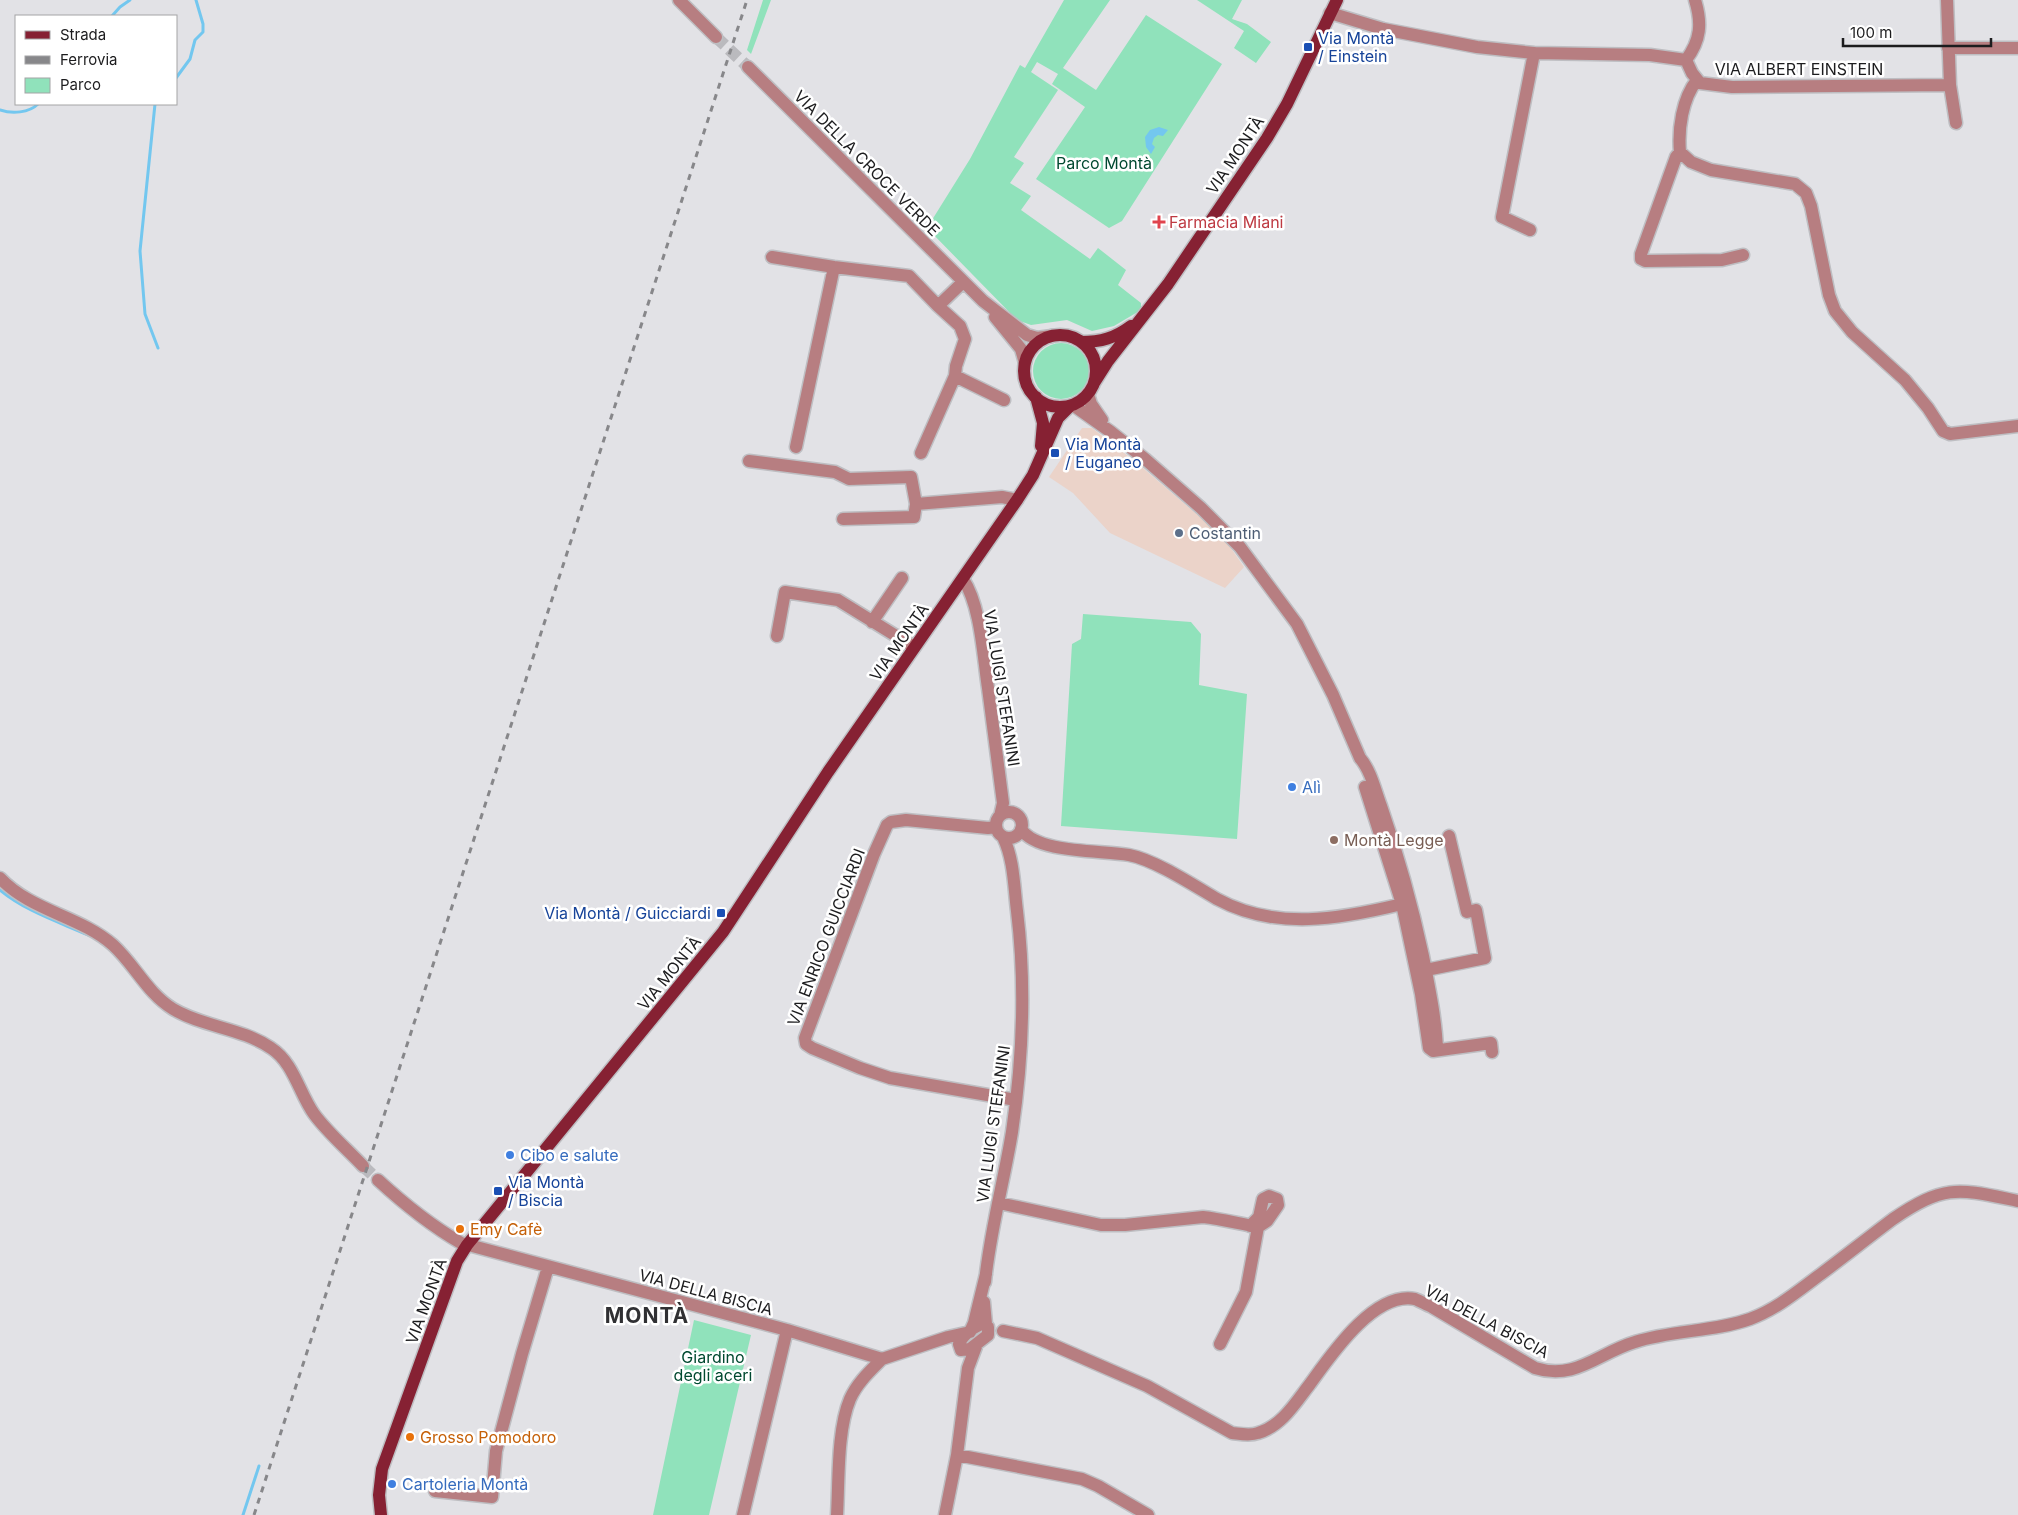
<svg xmlns="http://www.w3.org/2000/svg" width="2018" height="1515" font-family="Inter,sans-serif">
<style>
.commercial{fill:#ebd3c9}
.green{fill:#90e2bb}
.water{fill:#73c7ef}
.lines{fill:none;stroke-linecap:round;stroke-linejoin:round}
.stream{stroke:#73c7ef;stroke-width:3}
.minor-tunnel{stroke:#bababe;stroke-width:12;stroke-dasharray:12 6;stroke-linecap:butt}
.minor-casing{stroke:#bebec2;stroke-width:15}
.major-casing{stroke:#bebec2;stroke-width:15}
.minor{stroke:#b77e81;stroke-width:12}
.major{stroke:#862133;stroke-width:12}
.rail{stroke:#87878a;stroke-width:3;stroke-dasharray:6 6;stroke-linecap:butt}
.transit-dot{fill:#1a4fb4;stroke:#fff;stroke-width:2}
.health-dot{fill:#e0444e;stroke:#fff;stroke-width:2}
.service-dot{fill:#5c6f8a;stroke:#fff;stroke-width:2}
.shop-dot{fill:#3f7fe0;stroke:#fff;stroke-width:2}
.education-dot{fill:#8d6e63;stroke:#fff;stroke-width:2}
.food-dot{fill:#e8710a;stroke:#fff;stroke-width:2}
.labels{text-anchor:middle;dominant-baseline:central;stroke-width:5;stroke-linejoin:round;paint-order:stroke}
.transit-label{font-size:16px;fill:#164399;stroke:#fff;text-anchor:start}
.street-label{font-size:16px;fill:#1c1c1e;stroke:#fff}
.park-label{font-size:16px;fill:#004930;stroke:#fff}
.health-label{font-size:16px;fill:#be3a42;stroke:#fff;text-anchor:start}
.service-label{font-size:16px;fill:#4e5e75;stroke:#fff;text-anchor:start}
.shop-label{font-size:16px;fill:#366cbe;stroke:#fff;text-anchor:start}
.education-label{font-size:16px;fill:#785e54;stroke:#fff;text-anchor:start}
.food-label{font-size:16px;fill:#c56008;stroke:#fff;text-anchor:start}
.district-label{font-size:21px;font-weight:bold;letter-spacing:1px;fill:#303033;stroke:#fff}
</style>
<rect width="100%" height="100%" fill="#e2e2e6"/>
<path class="commercial" d="M1082 428H1092L1137 463 1215 530 1228 544 1244 567 1225 588 1110 533 1073 493 1049 477Z"/>
<path class="green" d="M763 0H771L751 54 747 50Z
M1064 0H1110L1063 68 1096 90 1146 15 1222 64 1122 221 1109 228 1036 179 1085 107 1052 84 1058 74 1037 62 1031 72 1058 90 1014 157 1024 163 1010 183 1031 196 1021 210 1090 259 1098 248 1126 270 1118 285 1141 303V310L1114 326 1092 331 1067 320 1031 325 1017 320 927 228 970 159 1020 65 1025 68Z
M1197 0H1242L1232 19 1247 24 1271 42 1256 63 1234 48 1244 31Z
M1033 371a28 28 0 1 1 56 0a28 28 0 1 1-56 0Z
M1083 614 1191 622 1201 634 1199 685 1247 694 1237 839 1061 826 1072 644 1081 639Z
M694 1320 751 1335 709 1515H653Z"/>
<path class="water" d="M1159 127 1168 130 1163 136 1158 135 1154 138 1152 144 1155 147 1151 154 1146 147 1145 137 1150 130Z"/>
<g class="lines">
<path class="stream" d="M112 16 120 7 130 0
M176 78 190 59 195 40 203 32V24L196 0
M155 104 140 251 145 314 158 348
M0 110C12 114 29 113 38 104
M0 890C25 911 59 922 88 935
M243 1515 259 1466"/>
<path class="minor-tunnel" d="M716 37 748 67
M363 1166 378 1180"/>
<g class="minor-casing">
<path id="minor" d="M679 0 716 37
M1947 0 1950 85 1956 123
M1330 13 1383 29 1477 47 1534 53 1650 55 1686 60
M1948 48H2018
M1686 60 1692 73 1700 83 1732 87 1950 85
M1686 60C1701 40 1702 23 1695 0
M748 67 983 301 1027 335 1037 338 1052 336
M1697 80C1682 99 1678 129 1680 152L1691 162 1711 170 1795 184 1806 193 1811 206 1829 295 1835 311 1852 332 1905 380 1928 408 1943 431 1950 434 2018 426
M1680 152 1676 157 1641 254V259L1645 261 1722 260 1743 255
M1530 230 1502 217 1534 53
M772 257 834 267 909 276 938 306
M995 317 1021 349 1025 363
M955 376 1004 400
M1088 394 1091 404 1102 420
M1073 405 1111 432 1145 459 1201 508 1240 547 1297 624 1333 695 1360 758C1371 771 1375 790 1381 806 1398 855 1412 905 1423 956 1429 987 1436 1019 1437 1050
M796 447 834 267
M921 453 955 376 956 366 965 339 960 326 938 306 963 282
M749 461 835 472 849 479 911 477 916 504 1002 497 1017 500
M843 519 914 517 916 504
M963 579C981 606 983 656 988 688 993 726 998 765 1003 803L1000 816
M872 622 902 578
M777 636 785 592 838 600 914 647
M1365 787 1402 904 1421 994 1429 1048 1433 1051 1491 1043 1492 1052
M996 825a13 13 0 1 1 26 0a13 13 0 1 1-26 0Z
M996 827 988 828 906 820 891 822 887 825 874 854 805 1038 806 1044 812 1048 860 1068 890 1078 1016 1100
M1021 829C1037 854 1102 850 1129 855 1155 860 1193 885 1217 899 1276 931 1340 919 1402 904
M0 878C31 911 80 916 113 945 135 965 147 993 173 1009 203 1027 242 1028 271 1048 294 1063 299 1093 314 1114 328 1133 347 1149 363 1166
M1420 965 1426 970 1485 958 1476 910 1467 912 1449 836
M378 1180C404 1204 430 1225 461 1243L787 1330 882 1359 948 1337 970 1332 974 1323 986 1274
M999 1203 1101 1225H1125L1203 1217C1222 1219 1240 1224 1258 1227L1267 1221 1278 1205 1277 1199 1269 1196 1263 1199 1259 1217 1250 1226
M985 1282C990 1231 1004 1181 1012 1132 1023 1058 1026 985 1017 911 1014 887 1014 859 1003 837
M984 1302 986 1324
M983 1324 988 1327V1335L970 1349 961 1350 959 1344C962 1336 974 1326 983 1324Z
M1003 1331 1037 1338 1147 1386 1232 1433C1241 1434 1250 1436 1258 1433 1282 1426 1296 1402 1310 1384 1331 1355 1374 1291 1415 1299 1420 1301 1427 1305 1432 1307L1535 1368C1575 1381 1598 1353 1635 1342 1672 1330 1713 1332 1750 1319 1777 1309 1798 1291 1821 1274 1845 1256 1869 1237 1893 1219 1946 1183 1959 1189 2018 1201
M1220 1344 1246 1292 1258 1227
M957 1455 1082 1479 1098 1486 1148 1515
M435 1491 492 1497 496 1451 522 1354 548 1267
M743 1515 787 1330
M837 1515C839 1480 837 1430 850 1399 857 1383 870 1371 882 1359
M945 1515 957 1455 968 1368 977 1344"/>
</g>
<g class="major-casing">
<path id="major" d="M1024 371a36 36 0 1 1 72 0a36 36 0 1 1-72 0Z
M1081 342C1101 342 1115 338 1131 326
M1094 383 1108 361 1168 284 1267 138 1287 104 1337 0
M1036 397 1043 423 1041 446
M381 1515 379 1495 382 1469 457 1261 467 1245 723 932 828 772 1017 500 1033 475 1058 418 1070 406"/>
</g>
<use href="#minor" class="minor"/>
<use href="#major" class="major"/>
<path class="rail" d="M254 1515 747 0"/>
</g>
<g class="transit-dot">
<rect x="1303" y="42" width="10" height="10" rx="2.5"/>
<rect x="1050" y="448" width="10" height="10" rx="2.5"/>
<rect x="716" y="908" width="10" height="10" rx="2.5"/>
<rect x="493" y="1186" width="10" height="10" rx="2.5"/>
</g>
<path class="health-dot" d="M1156.5 214.5h5v5h5v5h-5v5h-5v-5h-5v-5h5z"/>
<circle class="service-dot" cx="1179" cy="533" r="5"/>
<g class="shop-dot">
<circle cx="1292" cy="787" r="5"/>
<circle cx="510" cy="1155" r="5"/>
<circle cx="392" cy="1484" r="5"/>
</g>
<circle class="education-dot" cx="1334" cy="840" r="5"/>
<g class="food-dot">
<circle cx="460" cy="1229" r="5"/>
<circle cx="410" cy="1437" r="5"/>
</g>
<g class="labels">
<g class="transit-label">
<text x="1318" y="38">Via Montà<tspan x="1318" dy="18">/ Einstein</tspan></text>
<text x="1065" y="444">Via Montà<tspan x="1065" dy="18">/ Euganeo</tspan></text>
<text x="711" y="913" text-anchor="end">Via Montà / Guicciardi</text>
<text x="508" y="1182">Via Montà<tspan x="508" dy="18">/ Biscia</tspan></text>
</g>
<g class="street-label">
<text x="1799" y="69">VIA ALBERT EINSTEIN</text>
<text transform="translate(1235 155) rotate(-56)">VIA MONTÀ</text>
<text transform="translate(867 163) rotate(45)">VIA DELLA CROCE VERDE</text>
<text transform="translate(899 642) rotate(-55)">VIA MONTÀ</text>
<text transform="translate(1002 688) rotate(81)">VIA LUIGI STEFANINI</text>
<text transform="translate(826 937) rotate(-69)">VIA ENRICO GUICCIARDI</text>
<text transform="translate(669 973) rotate(-51)">VIA MONTÀ</text>
<text transform="translate(993 1124) rotate(-82)">VIA LUIGI STEFANINI</text>
<text transform="translate(706 1292) rotate(15)">VIA DELLA BISCIA</text>
<text transform="translate(426 1301) rotate(-70)">VIA MONTÀ</text>
<text transform="translate(1487 1321) rotate(28)">VIA DELLA BISCIA</text>
</g>
<g class="park-label">
<text x="1104" y="163">Parco Montà</text>
<text x="713" y="1357">Giardino<tspan x="713" dy="18">degli aceri</tspan></text>
</g>
<g class="health-label">
<text x="1169" y="222">Farmacia Miani</text>
</g>
<g class="service-label">
<text x="1189" y="533">Costantin</text>
</g>
<g class="shop-label">
<text x="1302" y="787">Alì</text>
<text x="520" y="1155">Cibo e salute</text>
<text x="402" y="1484">Cartoleria Montà</text>
</g>
<g class="education-label">
<text x="1344" y="840">Montà Legge</text>
</g>
<g class="food-label">
<text x="470" y="1229">Emy Cafè</text>
<text x="420" y="1437">Grosso Pomodoro</text>
</g>
<g class="district-label">
<text x="647" y="1315">MONTÀ</text>
</g>
</g>
<rect x="15" y="15" width="162" height="90" fill="#ffffff" stroke="#a4a4a5"/>
<rect x="25" y="31" width="25" height="8" fill="#862133" stroke="#a4a4a5"/>
<text x="60" y="40" font-size="15" fill="#1c1c1e">Strada</text>
<rect x="25" y="56" width="25" height="8" fill="#87878a" stroke="#a4a4a5"/>
<text x="60" y="65" font-size="15" fill="#1c1c1e">Ferrovia</text>
<rect x="25" y="78" width="25" height="15" fill="#90e2bb" stroke="#a4a4a5"/>
<text x="60" y="90" font-size="15" fill="#1c1c1e">Parco</text>
<path d="M1843 38v8h148v-8" fill="none" stroke="#1c1c1e" stroke-width="2.5"/>
<text x="1850" y="38" font-size="15" fill="#1c1c1e" stroke="#ffffff" stroke-width="4" paint-order="stroke">100 m</text>
</svg>
